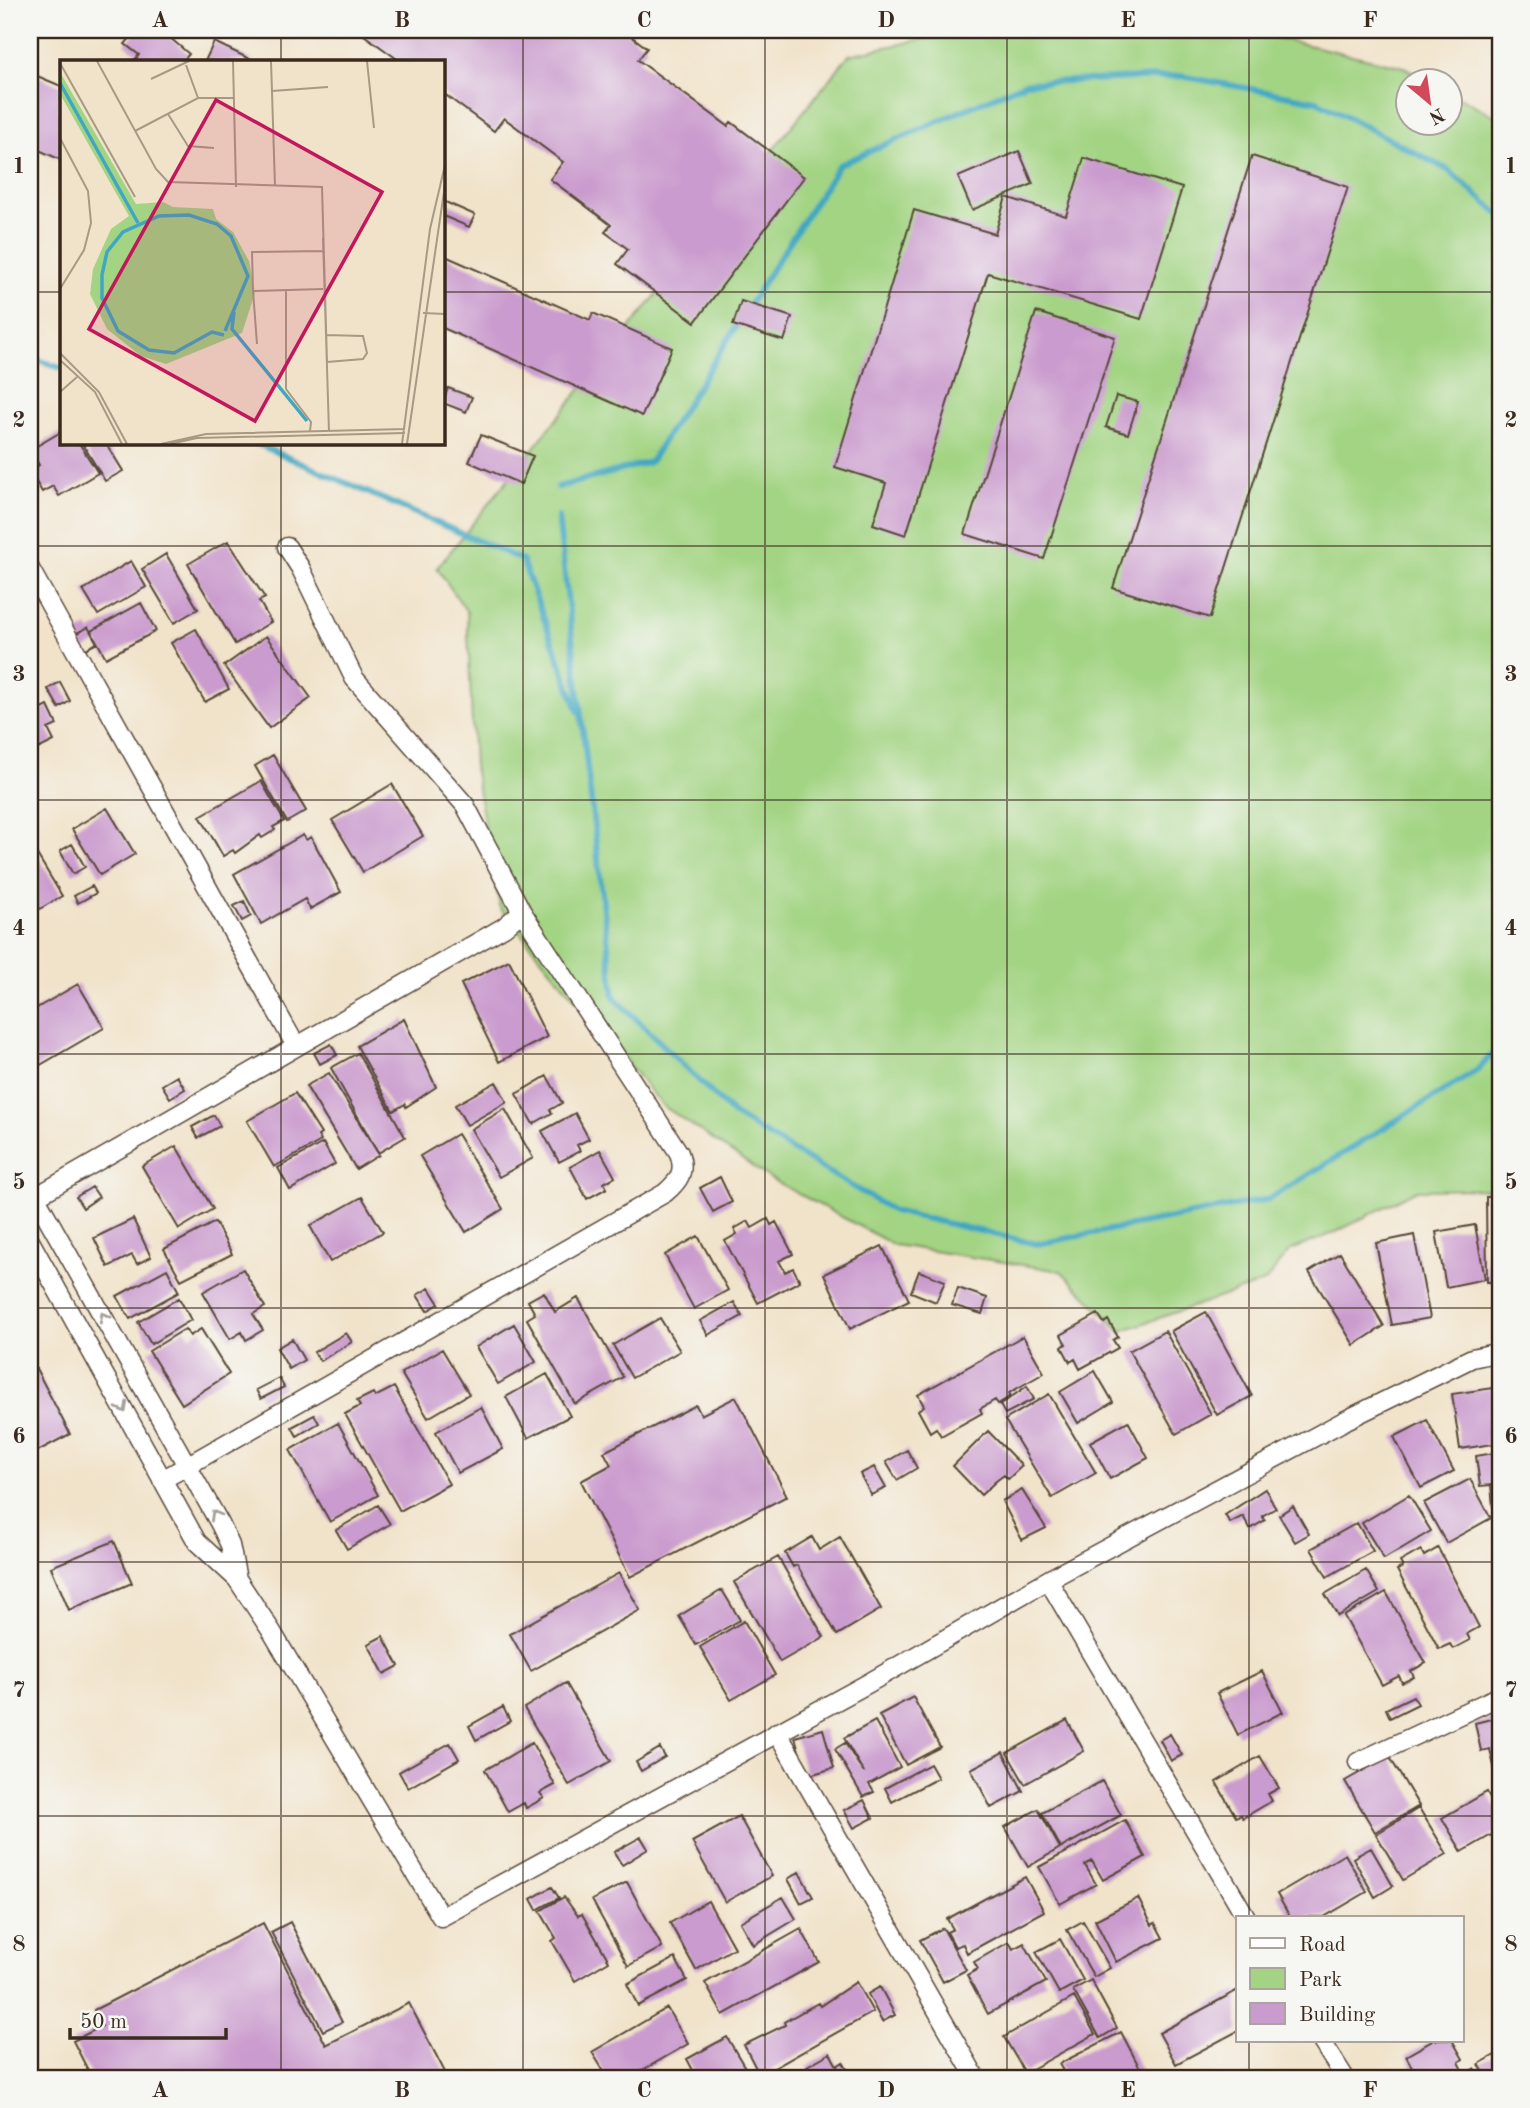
<svg xmlns="http://www.w3.org/2000/svg" width="1530" height="2108" font-family="'Old Standard TT',serif">
<style>
.green{fill:#a3d483;stroke:#6f7f50;stroke-width:2}
.lines{fill:none;stroke-linecap:round;stroke-linejoin:round}
.stream{stroke:#41a7c1;stroke-width:6}
.building{fill:#ca9bce}
.street-casing{stroke:#564638;stroke-width:21}
.street{stroke:#fff;stroke-width:18}
.oneway{stroke:#a79f9a}
.grid{fill:none;stroke:#3b2a1e;stroke-width:2;stroke-opacity:0.55}
.inset-river{fill:none;stroke:#41a7c1;stroke-width:3.5}
.inset-road{fill:none;stroke:#a89985;stroke-width:2}
.view{fill:#c2185b;fill-opacity:0.15;stroke:#c2185b;stroke-width:3.5}
.inset-edge{fill:none;stroke:#3b2a1e;stroke-width:3.5}
.neatline{fill:none;stroke:#3b2a1e;stroke-width:2.5}
.grid-label{font-size:23px;text-anchor:middle;font-weight:bold;fill:#3b2a1e}
</style>
<rect width="100%" height="100%" fill="#f6f6f2"/>
<filter id="ink" filterUnits="userSpaceOnUse"><feTurbulence type="fractalNoise" baseFrequency=".0143" numOctaves="2"/><feDisplacementMap in="SourceGraphic" scale="14" xChannelSelector="R" yChannelSelector="G"/><feConvolveMatrix kernelMatrix="1 2 1 2 8 2 1 2 1" color-interpolation-filters="sRGB"/></filter>
<filter id="wash" filterUnits="userSpaceOnUse"><feTurbulence type="fractalNoise" baseFrequency=".00686" numOctaves="4" result="noise"/><feDisplacementMap in="SourceGraphic" scale="28" xChannelSelector="R" yChannelSelector="G"/><feGaussianBlur stdDeviation="1.57" result="paint"/><feColorMatrix in="noise" values="0 0 0 0 0 0 0 0 0 0 0 0 0 0 0 0 0 1.4 0 .05"/><feComposite in="paint" operator="in"/></filter>
<g filter="url(#wash)">
<rect width="100%" height="100%" fill="#f1e3ca"/>
<path class="green" d="M966 30H1242L1404 67 1428 80H1408V122H1450V92L1500 119V1189L1417 1190 1336 1232 1289 1251 1265 1282 1121 1331 1061 1271 894 1245 771 1179 662 1105 500 908 474 767 467 612 437 568 849 55Z"/>
<g class="lines">
<path class="stream" d="M746 310 839 165 1025 83 1181 76 1317 101 1448 170 1500 215
M30 357 61 368
M255 443 522 560 578 711
M558 487 650 462 741 319
M558 517 614 997 734 1115 893 1211 1037 1244 1269 1199 1479 1069 1500 1045"/>
</g>
<g id="blocks">
<path class="building" d="M137 30H161L189 54 183 61H134L139 55 125 44Z
M357 30H623L647 48 638 60 728 126 731 122 804 177 695 322 617 264 628 249 605 232 611 225 550 179 563 162 504 118 494 131 443 93V61H400Z
M214 42 254 61H205Z
M30 73 61 86V160L30 146Z
M1019 151 1033 184 972 210 958 177Z
M1252 156 1348 187 1210 618 1113 588Z
M1084 158 1182 188 1141 319 988 273 906 535 873 524 886 483 835 467 914 210 995 234 1006 197 1066 216Z
M443 201 475 215 469 227 443 216Z
M443 255 590 320 593 313 672 348 642 416 443 328Z
M741 301 792 317 784 341 733 325Z
M1036 312 1115 337 1044 559 965 534Z
M448 388 472 397 466 412 443 403Z
M1116 396 1138 402 1128 434 1106 427Z
M61 432V443H79L98 473 59 496 53 486 42 492 30 472 39 465 30 450Z
M481 435 533 456 521 484 469 462Z
M82 443H106L123 471 105 481Z
M228 541 265 598 259 601 271 622 235 644 188 564Z
M166 554 198 609 174 623 142 569Z
M131 561 146 587 98 615 83 590Z
M141 603 156 631 106 658 91 631Z
M88 627 97 643 84 650 75 634Z
M196 629 229 689 205 702 171 643Z
M266 636 311 698 269 728 224 666Z
M60 682 70 701 59 708 48 689Z
M48 706 57 725 48 729 54 741 30 753V710L32 714Z
M273 755 306 811 287 822 255 766Z
M261 781 284 821 273 827 275 830 262 838 260 835 235 853 233 850 223 856 200 816Z
M392 784 423 836 363 872 332 820Z
M107 808 135 854 100 875 72 829Z
M303 835 306 840 311 837 341 892 310 909 305 899 261 924 234 874Z
M72 844 85 867 73 874 60 851Z
M35 851 62 896 36 911 30 901V854Z
M92 886 96 893 78 903 74 896Z
M244 901 251 916 242 921 234 906Z
M509 960 547 1037 499 1062 461 984Z
M78 984 104 1028 30 1071V1012Z
M404 1019 436 1087 406 1107 405 1104 393 1111 357 1046Z
M331 1044 337 1055 320 1064 314 1053Z
M358 1053 405 1137 378 1153 331 1068Z
M329 1073 379 1155 356 1169 306 1086Z
M177 1076 185 1089 170 1098 162 1085Z
M547 1076 562 1103 550 1110 552 1113 533 1124 516 1094Z
M496 1082 507 1102 467 1125 455 1105Z
M295 1093 321 1134 318 1136 321 1141 274 1167 247 1121Z
M505 1109 533 1158 499 1177 471 1129Z
M575 1113 589 1139 577 1145 580 1151 559 1162 542 1131Z
M214 1115 220 1126 198 1138 192 1127Z
M457 1134 503 1209 466 1232 420 1156Z
M323 1143 335 1164 290 1190 278 1168Z
M176 1146 213 1209 179 1229 142 1166Z
M600 1150 615 1177 604 1183 607 1188 587 1199 570 1167Z
M720 1177 732 1202 713 1212 700 1188Z
M92 1187 99 1197 83 1208 76 1197Z
M362 1197 383 1232 330 1262 310 1226Z
M1486 1197H1500V1282H1487Z
M133 1219 151 1257 137 1264 132 1255 108 1267 94 1238Z
M768 1219 771 1225 776 1222 793 1254 779 1261 785 1272 793 1268 800 1281 758 1303 725 1241 737 1234 734 1229 748 1221 752 1228Z
M215 1222 232 1254 181 1280 164 1249Z
M1475 1225 1485 1279 1446 1287 1436 1232Z
M1414 1235 1430 1318 1392 1325 1376 1243Z
M698 1236 728 1290 694 1309 665 1255Z
M882 1246 909 1300 850 1329 824 1274Z
M1340 1253 1384 1326 1354 1345 1309 1272Z
M167 1269 179 1292 130 1319 117 1296Z
M243 1269 265 1307 253 1314 263 1330 246 1340 242 1332 230 1339 203 1292Z
M919 1271 945 1281 936 1302 911 1292Z
M429 1288 439 1304 427 1311 417 1295Z
M958 1288 987 1298 982 1314 952 1305Z
M544 1292 555 1312 578 1298 623 1377 575 1404 527 1319 535 1314 528 1301Z
M179 1298 191 1320 151 1344 138 1322Z
M734 1302 742 1316 708 1335 700 1321Z
M1206 1312 1252 1396 1217 1415 1171 1331Z
M1098 1314 1104 1323 1108 1320 1118 1337 1113 1340 1118 1348 1080 1369 1075 1359 1070 1362 1062 1347 1066 1344 1061 1335Z
M660 1318 680 1351 632 1378 613 1345Z
M514 1324 536 1362 498 1384 476 1347Z
M185 1329 190 1336 201 1329 229 1374 182 1404 149 1351Z
M1165 1331 1211 1414 1176 1434 1129 1351Z
M346 1333 352 1342 320 1361 314 1352Z
M1023 1336 1044 1373 1009 1393 1011 1396 998 1404 995 1400 980 1409 982 1413 941 1436 936 1428 930 1432 918 1410 924 1406 918 1395Z
M292 1339 304 1360 289 1369 277 1348Z
M442 1349 469 1394 428 1418 401 1373Z
M30 1357 70 1434 30 1455Z
M1095 1371 1113 1402 1078 1423 1060 1392Z
M547 1374 570 1416 528 1438 506 1397Z
M279 1378 284 1387 261 1399 256 1390Z
M1027 1386 1034 1399 1005 1414 1000 1405Z
M394 1387 449 1484 400 1511 345 1414 360 1406 357 1401 373 1393 375 1397Z
M1500 1387V1443L1460 1449 1452 1394Z
M1049 1394 1096 1473 1052 1498 1005 1420Z
M736 1397 787 1496 630 1577 581 1481 611 1465 604 1452 696 1405 701 1415Z
M481 1407 503 1449 458 1473 436 1432Z
M314 1415 319 1423 297 1436 292 1427Z
M1427 1420 1454 1471 1421 1488 1394 1437Z
M1128 1421 1148 1458 1110 1479 1090 1442Z
M338 1423 378 1495 330 1522 290 1450Z
M988 1431 1022 1466 1008 1479 1004 1475 996 1481 981 1495 953 1466Z
M907 1450 917 1468 897 1480 886 1462Z
M1500 1452V1506L1493 1507 1491 1485 1480 1486 1476 1456Z
M874 1467 886 1488 871 1495 860 1474Z
M1470 1479 1491 1518 1446 1543 1424 1503Z
M1265 1489 1276 1508 1262 1516 1265 1520 1250 1529 1243 1516 1230 1523 1225 1515Z
M1022 1490 1046 1528 1022 1540 1002 1501Z
M1409 1495 1431 1531 1384 1559 1362 1523Z
M378 1505 390 1524 347 1549 336 1530Z
M1293 1506 1309 1534 1295 1542 1279 1515Z
M1357 1523 1373 1551 1327 1577 1311 1549Z
M812 1537 819 1550 840 1537 881 1609 837 1635 797 1565 793 1567 785 1553Z
M114 1541 132 1583 69 1610 51 1567Z
M1438 1548 1479 1627 1467 1634 1470 1640 1453 1649 1450 1644 1439 1649 1397 1570 1403 1567 1400 1562 1421 1550 1424 1556Z
M778 1557 824 1637 780 1662 734 1582Z
M1366 1570 1379 1592 1338 1616 1325 1594Z
M619 1573 640 1610 531 1671 510 1634Z
M722 1590 740 1620 696 1645 679 1616Z
M1386 1592 1426 1663 1411 1671 1414 1677 1402 1683 1399 1676 1382 1685 1344 1616Z
M744 1621 775 1675 731 1700 700 1647Z
M383 1636 399 1666 384 1674 368 1644Z
M1262 1671 1283 1712 1238 1735 1217 1693Z
M566 1683 611 1761 569 1785 524 1708Z
M1413 1696 1418 1704 1390 1718 1386 1709Z
M913 1697 940 1747 906 1765 879 1715Z
M503 1707 510 1721 476 1740 469 1726Z
M1495 1718 1496 1724 1500 1723V1783L1498 1784 1490 1749 1481 1751 1475 1723Z
M1067 1720 1084 1751 1025 1784 1007 1753Z
M875 1721 900 1767 869 1784 874 1792 863 1797 835 1749 845 1743 864 1773 844 1738Z
M823 1729 834 1768 806 1776 795 1737Z
M1170 1734 1182 1755 1171 1761 1160 1740Z
M450 1743 459 1759 408 1788 399 1772Z
M532 1743 555 1785 540 1793 544 1798 526 1808 524 1803 508 1812 485 1770Z
M660 1748 665 1757 641 1771 636 1762Z
M1003 1752 1023 1791 991 1808 971 1769Z
M1260 1756 1279 1788 1268 1794 1272 1801 1243 1818 1241 1815 1236 1817 1216 1782Z
M1389 1756 1419 1806 1375 1832 1345 1781Z
M930 1764 938 1778 892 1802 885 1788Z
M1102 1781 1121 1815 1061 1848 1042 1813Z
M1487 1792 1500 1816V1830L1462 1852 1442 1818Z
M864 1800 873 1818 854 1828 844 1810Z
M1419 1808 1447 1854 1403 1880 1376 1834Z
M1038 1809 1060 1848 1028 1867 1005 1827Z
M739 1816 772 1876 725 1902 692 1842Z
M1125 1820 1145 1857 1103 1880 1092 1861 1085 1865 1096 1884 1060 1904 1039 1867Z
M641 1837 648 1849 622 1865 614 1852Z
M1371 1848 1393 1886 1375 1897 1353 1858Z
M1345 1854 1367 1892 1324 1917H1290L1277 1894Z
M799 1872 813 1897 801 1903 788 1879Z
M1025 1877 1044 1911 967 1953 963 1944 955 1947 947 1932 953 1929 947 1919Z
M627 1882 662 1947 628 1966 592 1900Z
M552 1887 559 1898 537 1910 531 1899Z
M564 1897 578 1916 582 1914 609 1961 575 1981 552 1941 556 1938 540 1911Z
M783 1897 796 1919 753 1945 740 1922Z
M1138 1898 1152 1925 1155 1923 1163 1938 1116 1962 1095 1920Z
M708 1901 734 1948 696 1970 670 1923Z
M1083 1921 1110 1968 1094 1977 1067 1930Z
M290 1922 342 2022 323 2031 271 1932Z
M263 1923 326 2045 409 2003 448 2078H92L73 2041 102 2026 94 2010Z
M943 1928 966 1970 943 1982 920 1940Z
M801 1929 819 1962 723 2015 705 1983Z
M1060 1939 1083 1980 1059 1993 1036 1952Z
M1009 1942 1013 1949 1024 1943 1046 1982 988 2014 967 1975 978 1969 974 1962Z
M675 1958 687 1980 638 2006 627 1984Z
M1091 1980 1117 2028 1100 2038 1073 1990Z
M856 1982 873 2012 760 2076 744 2045 785 2025 784 2022 818 2003 820 2006Z
M880 1987 895 2015 882 2022 868 1994Z
M1238 1990V2031L1176 2064 1159 2033Z
M1074 1997 1095 2034 1025 2073 1004 2037Z
M667 2008 688 2044 629 2078H608L592 2052Z
M1121 2032 1143 2074 1136 2078H1067L1059 2064Z
M727 2037 751 2078H697L687 2059Z
M1434 2040H1452L1463 2059 1459 2062 1465 2074 1475 2068 1481 2078H1418L1406 2056Z
M830 2053 837 2066 843 2062 852 2078H797L810 2071 807 2066Z
M1495 2055 1500 2064V2078H1487L1479 2064Z"/>
</g>
</g>
<g filter="url(#ink)">
<use href="#blocks" fill-opacity="0" stroke="#564638" stroke-width="2"/>
<g class="lines">
<g class="street-casing">
<path id="street" d="M30 569 296 1046
M30 1187 220 1524 230 1545 237 1579
M30 1200 504 927 522 912 465 805 354 678 301 569 287 547
M30 1241 197 1542 237 1579 272 1632 441 1917 867 1684 1048 1580 1346 1420 1472 1358 1500 1352
M162 1480 665 1193C679 1181 686 1172 679 1153L522 912
M1048 1580 1246 1917
M777 1732 976 2078
M1358 1762 1500 1696
M1321 2040 1345 2078"/>
</g>
<use href="#street" class="street"/>
</g>
<defs><path id="oneway-chevron" d="M-2-3.5L2.5 0L-2 3.5" fill="none" stroke-width="1.6" stroke-linecap="round" stroke-linejoin="round" transform="scale(1.75)"/></defs>
<g class="oneway">
<use href="#oneway-chevron" transform="translate(104 1317) rotate(-119)"/>
<use href="#oneway-chevron" transform="translate(123 1408) rotate(62)"/>
<use href="#oneway-chevron" transform="translate(215 1515) rotate(-120)"/>
</g>
</g>
<path class="grid" d="M281 30V61M523 30V2078M765 30V2078M1007 30V2078M1249 30V1917M30 292H61M443 292H1500M281 443V2078M30 546H1500M30 800H1500M30 1054H1500M30 1308H1500M30 1562H1500M30 1816H1500M1249 2040V2078"/>
<g transform="translate(60 60)">
<rect width="385" height="385" fill="#f1e3ca"/>
<path d="M0 12 76 144 103 142 113 147 153 149 156 159 173 172 189 201 195 233 182 273 106 304 81 296 47 269 30 234 33 209 51 169 69 156 0 34Z" fill="#a3d483"/>
<path class="inset-river" d="M0 23 78 163M174 252 172 269 247 361M164 275 152 272 114 293 89 290 58 271 42 238V215L47 192 63 172 99 156 129 155 157 164 171 176 188 216 165 271"/>
<path class="inset-road" d="M37 1 96 109 108 122 262 127 267 302M173 1 176 127M211 1 215 126M307 1 314 68M0 3 75 137M126 5 138 38M91 19 129 1M212 31 268 27M108 54 128 86 154 88M75 71 138 38H173M0 78 28 131 31 163 24 190 0 229M263 178 269 372M226 230V329L251 362 250 371M193 231 192 192 263 191M363 253 385 254M266 275 303 276 307 293 303 299 267 302M197 284 193 231 263 229M0 293 39 332 67 384M0 300 35 332 62 384M0 332 17 317M101 384 146 374 345 369M110 384 137 378 345 373M342 384 370 169 385 105M347 384 385 125"/>
<path class="view" d="M156 40 322 132 195 361 29 269Z"/>
<rect width="385" height="385" class="inset-edge"/>
</g>
<rect width="1530" height="2108" fill="none" stroke="#f6f6f2" stroke-width="77"/>
<rect x="1236" y="1916" width="228" height="126" fill="#f6f6f2" stroke="#aba49d" stroke-width="2"/>
<rect x="1250" y="1938" width="35" height="10" fill="#ffffff" stroke="#aba49d" stroke-width="2"/>
<text x="1299" y="1951" font-size="21" fill="#3b2a1e">Road</text>
<rect x="1250" y="1968" width="35" height="21" fill="#a3d483" stroke="#aba49d" stroke-width="2"/>
<text x="1299" y="1986" font-size="21" fill="#3b2a1e">Park</text>
<rect x="1250" y="2003" width="35" height="21" fill="#ca9bce" stroke="#aba49d" stroke-width="2"/>
<text x="1299" y="2021" font-size="21" fill="#3b2a1e">Building</text>
<g transform="translate(1429 102) rotate(151)"><circle r="33" fill="#f6f6f2" stroke="#aba49d" stroke-width="2"/>
<path d="M0-5L12 26L0 18L-12 26Z" fill="#d1495b"/>
<text y="-10" font-size="19" font-weight="bold" text-anchor="middle" fill="#3b2a1e">N</text>
</g>
<path d="M70 2028v10h156v-10" fill="none" stroke="#3b2a1e" stroke-width="3.5"/>
<text x="80" y="2028" font-size="21" fill="#3b2a1e" stroke="#f6f6f2" stroke-width="5" paint-order="stroke">50 m</text>
<rect x="38" y="38" width="1454" height="2032" class="neatline"/>
<g class="grid-label">
<text x="160" y="27">A</text>
<text x="402" y="27">B</text>
<text x="644" y="27">C</text>
<text x="886" y="27">D</text>
<text x="1128" y="27">E</text>
<text x="1370" y="27">F</text>
<text x="19" y="173">1</text>
<text x="1511" y="173">1</text>
<text x="19" y="427">2</text>
<text x="1511" y="427">2</text>
<text x="19" y="681">3</text>
<text x="1511" y="681">3</text>
<text x="19" y="935">4</text>
<text x="1511" y="935">4</text>
<text x="19" y="1189">5</text>
<text x="1511" y="1189">5</text>
<text x="19" y="1443">6</text>
<text x="1511" y="1443">6</text>
<text x="19" y="1697">7</text>
<text x="1511" y="1697">7</text>
<text x="19" y="1951">8</text>
<text x="1511" y="1951">8</text>
<text x="160" y="2097">A</text>
<text x="402" y="2097">B</text>
<text x="644" y="2097">C</text>
<text x="886" y="2097">D</text>
<text x="1128" y="2097">E</text>
<text x="1370" y="2097">F</text>
</g>
</svg>
